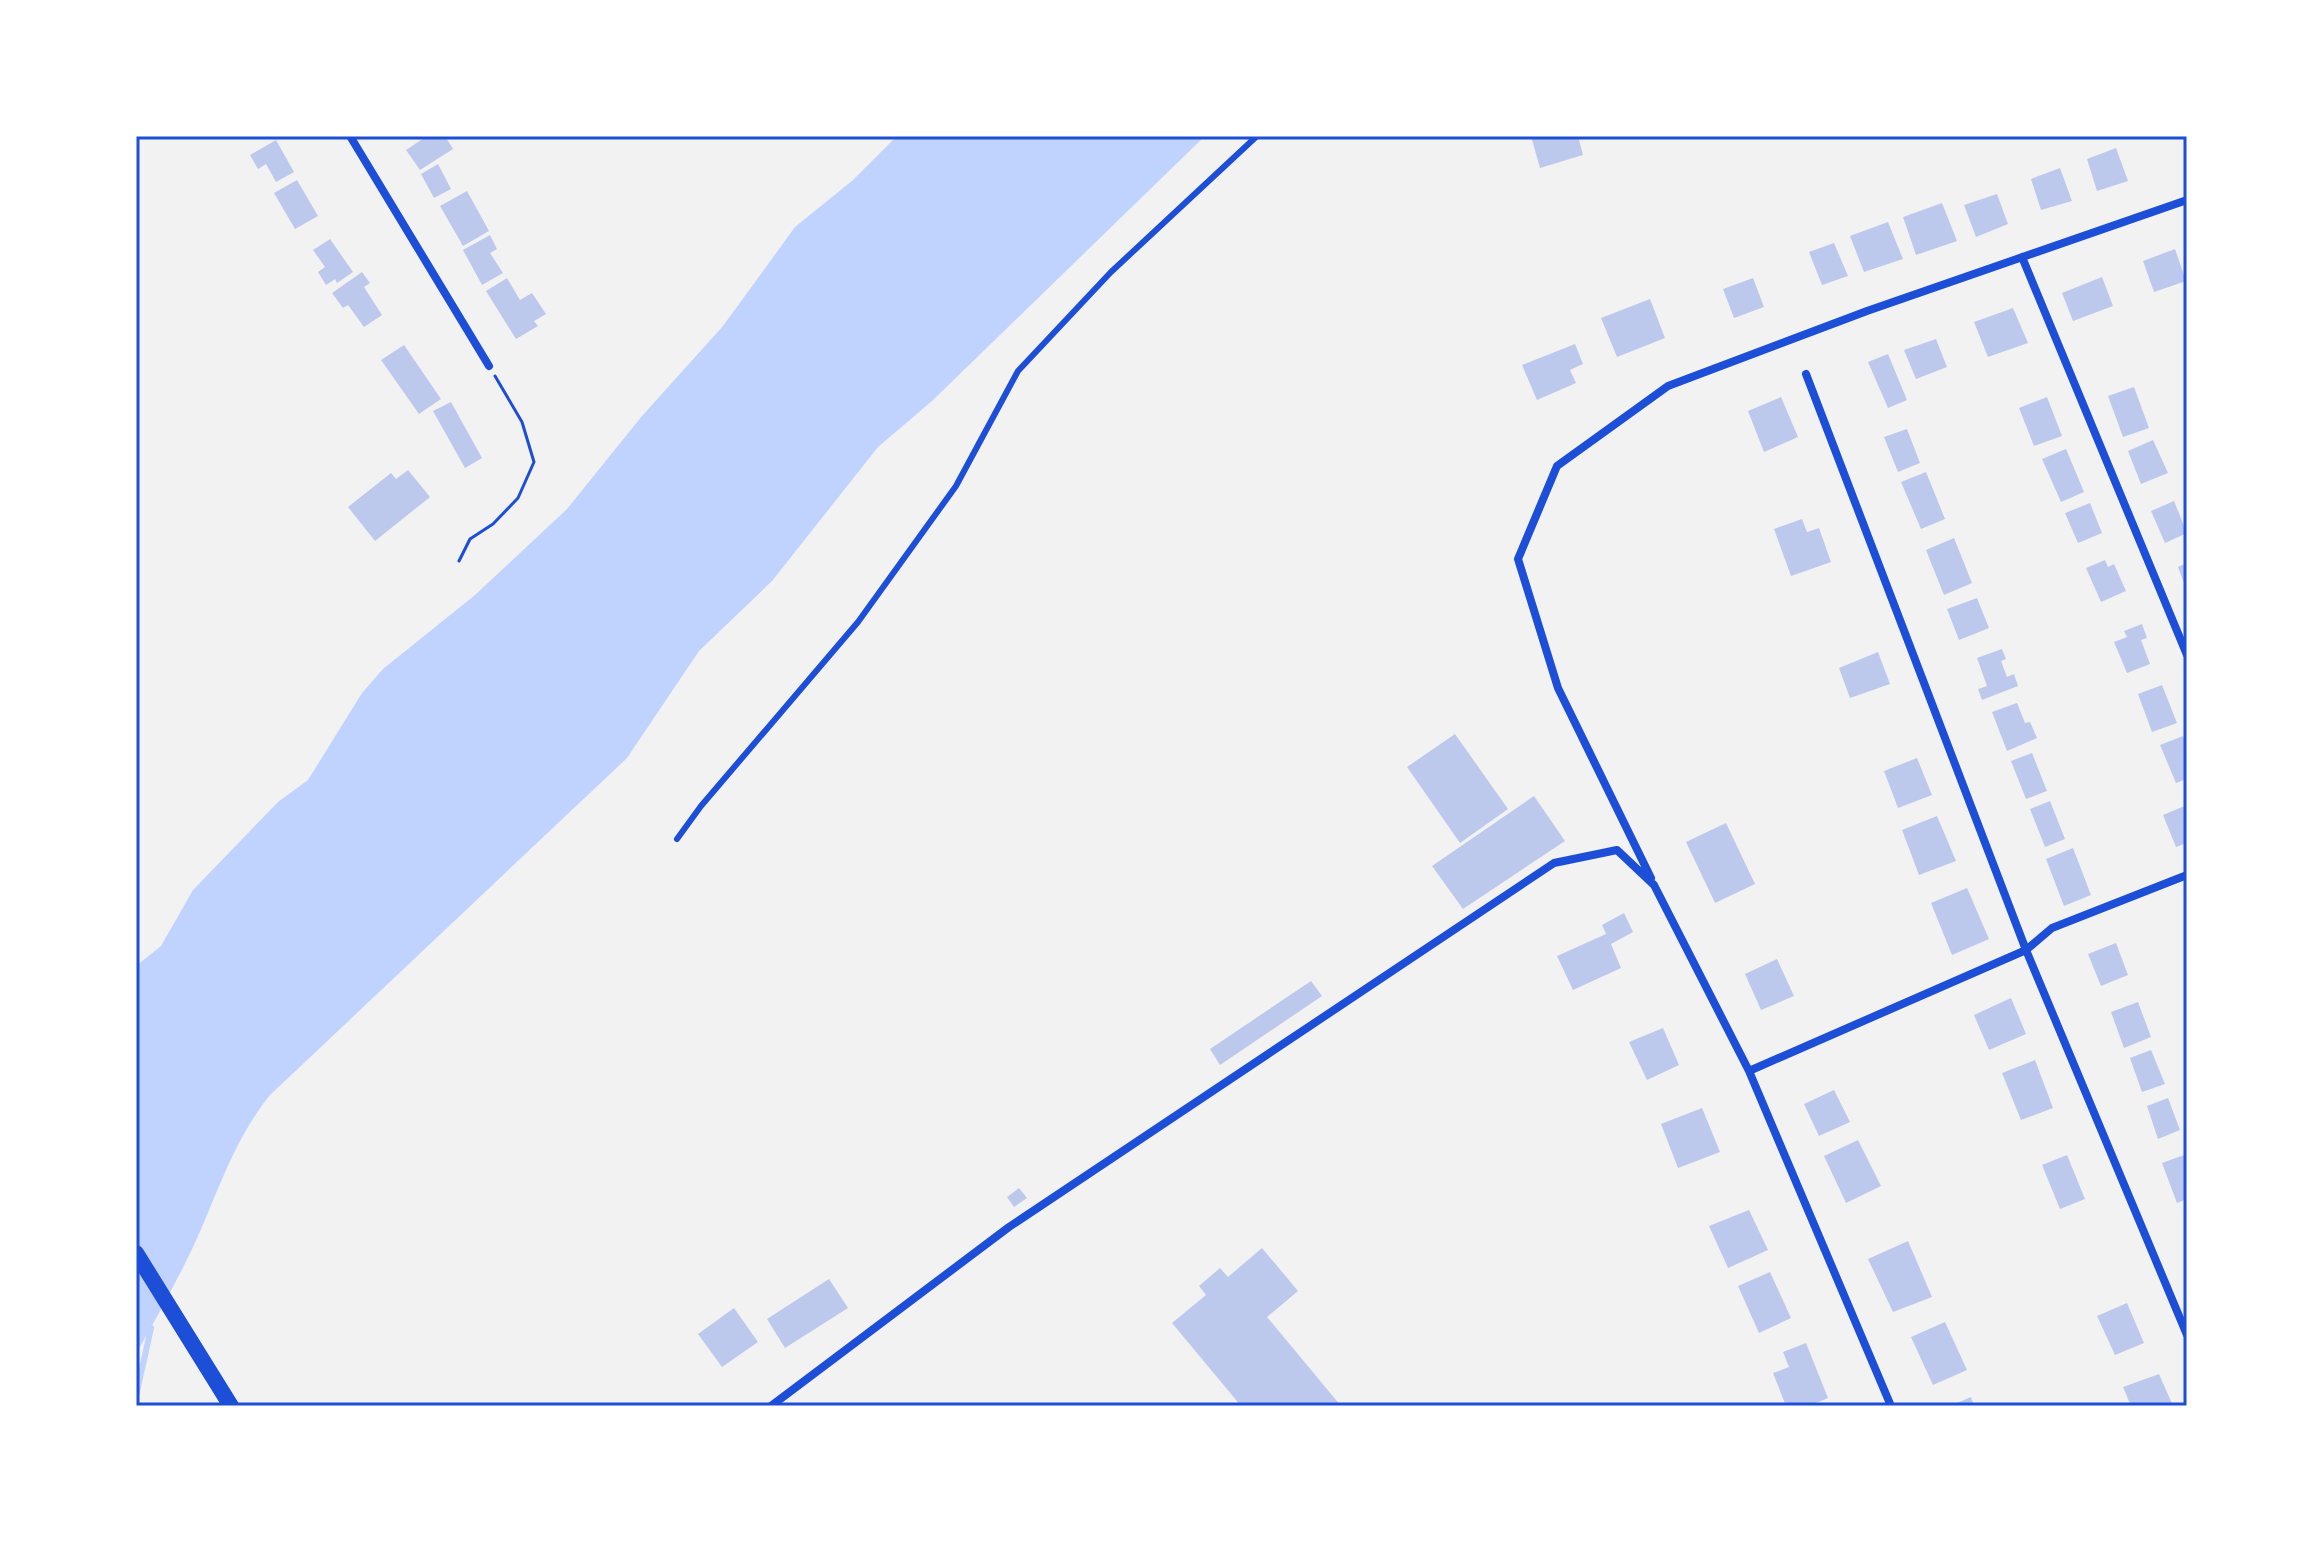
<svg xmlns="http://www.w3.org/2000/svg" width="2323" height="1542" font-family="Roboto,sans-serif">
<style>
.water{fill:#bfd3fe}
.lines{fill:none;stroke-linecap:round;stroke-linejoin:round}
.stream{stroke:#bfd3fe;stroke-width:6}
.building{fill:#bdc9ec}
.path{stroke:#1d4ed8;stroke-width:3}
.service{stroke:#1d4ed8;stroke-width:6}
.minor{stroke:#1d4ed8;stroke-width:8}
.secondary{stroke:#1d4ed8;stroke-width:16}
.neatline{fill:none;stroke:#1d4ed8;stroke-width:3}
</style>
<rect width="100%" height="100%" fill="#f2f2f2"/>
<path class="water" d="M897 136H1205L932 401 878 447 772 581 699 651 627 758 269 1096C237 1137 222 1180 202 1227 183 1271 159 1313 136 1354V966L161 946 193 890 278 802 308 780 362 693 383 669 475 595 567 509 642 416 723 326 795 227 853 180Z"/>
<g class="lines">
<path class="stream" d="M136 1396 151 1328"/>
</g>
<path class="building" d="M427 136H445L453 149 420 170 406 150Z
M1531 136H1578L1583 155 1540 168Z
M276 140 294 172 276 182 266 164 258 169 250 155Z
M2116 148 2128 181 2097 191 2087 159Z
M438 164 451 189 434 198 421 174Z
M2060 168 2072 201 2041 210 2031 179Z
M297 180 318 216 295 229 274 193Z
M467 191 489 231 463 246 440 206Z
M1997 194 2008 224 1976 237 1964 205Z
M1942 203 1957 241 1916 255 1903 217Z
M1888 222 1903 259 1864 272 1850 236Z
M490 235 497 249 490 253 503 273 482 285 463 250Z
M330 239 353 272 337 283 335 279 326 285 318 272 325 267 313 250Z
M1834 243 1848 276 1822 285 1809 252Z
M2175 249 2186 281 2154 292 2143 261Z
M362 272 370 283 364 287 382 315 364 327 348 305 343 308 332 293Z
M2102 277 2113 306 2073 321 2062 293Z
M507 278 520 300 532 293 546 314 534 321 538 326 516 339 486 291Z
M1753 278 1764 307 1734 318 1723 289Z
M1650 299 1665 338 1617 357 1601 318Z
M2013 308 2028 343 1988 357 1974 322Z
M1936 339 1947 367 1916 379 1904 350Z
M1575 344 1583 364 1570 370 1576 383 1537 400 1522 365Z
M404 345 441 399 419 414 381 360Z
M1888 354 1907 400 1888 408 1868 362Z
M2134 387 2149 428 2123 437 2108 396Z
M1781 397 1798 437 1764 452 1748 411Z
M2047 397 2062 436 2034 446 2019 408Z
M451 402 482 458 465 468 433 411Z
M1907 429 1920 463 1898 472 1884 437Z
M2153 440 2168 473 2141 484 2128 451Z
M2066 449 2084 492 2061 502 2042 459Z
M408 470 430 497 375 541 348 507 391 473 396 479Z
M1926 472 1945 519 1921 529 1901 482Z
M2174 501 2187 533 2165 543 2151 511Z
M2090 503 2102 533 2078 543 2065 513Z
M1802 519 1807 532 1819 528 1831 562 1791 576 1774 529Z
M1954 538 1972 583 1944 595 1926 550Z
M2105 560 2108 567 2114 564 2126 591 2101 602 2086 568Z
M2187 563V591L2178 567Z
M1977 598 1989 628 1959 640 1947 609Z
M2142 624 2147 638 2141 640 2150 664 2127 673 2114 642 2127 637 2124 631Z
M2002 649 2006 659 2001 661 2007 677 2014 674 2018 686 1982 700 1978 689 1987 686 1977 658Z
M1878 652 1890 684 1850 698 1839 668Z
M2162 685 2177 723 2152 732 2138 694Z
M2017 703 2025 723 2030 722 2037 738 2007 751 1992 712Z
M1455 734 1508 809 1460 843 1407 767Z
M2183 736 2187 745V779L2176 783 2160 745Z
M2032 753 2047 791 2026 799 2011 761Z
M1917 758 1932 795 1898 808 1884 771Z
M1534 796 1565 841 1463 909 1432 866Z
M2050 801 2065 839 2045 847 2030 809Z
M2187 805V843L2176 847 2163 815Z
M1937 816 1956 861 1919 875 1902 830Z
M1726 823 1755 884 1715 903 1686 842Z
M2073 848 2091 895 2064 906 2046 859Z
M1967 888 1989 939 1952 955 1931 903Z
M1624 913 1633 932 1611 944 1621 968 1573 990 1557 956 1606 934 1602 925Z
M2116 943 2128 975 2101 986 2088 954Z
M1777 959 1794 996 1761 1010 1745 974Z
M1311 981 1322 996 1220 1065 1210 1049Z
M2011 998 2026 1034 1989 1050 1974 1015Z
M2138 1002 2151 1037 2124 1048 2111 1012Z
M1663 1028 1679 1065 1647 1080 1629 1042Z
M2151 1050 2165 1084 2142 1092 2130 1058Z
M2035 1060 2053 1108 2021 1120 2002 1073Z
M1834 1090 1850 1122 1819 1136 1804 1104Z
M2168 1098 2180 1130 2158 1139 2147 1106Z
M1702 1108 1720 1152 1678 1168 1661 1124Z
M1858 1140 1881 1186 1846 1203 1824 1156Z
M2187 1154V1199L2177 1203 2162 1163Z
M2067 1155 2085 1199 2060 1209 2042 1165Z
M1019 1188 1027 1198 1014 1207 1007 1197Z
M1749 1210 1768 1250 1728 1268 1709 1226Z
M1908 1241 1932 1297 1893 1312 1868 1259Z
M1262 1248 1298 1291 1267 1317 1341 1406H1241L1172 1323 1206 1295 1199 1286 1220 1268 1228 1277Z
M1770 1272 1791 1318 1759 1333 1738 1286Z
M829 1279 848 1308 785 1348 767 1319Z
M2127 1303 2144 1343 2115 1355 2097 1316Z
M734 1308 758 1342 722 1367 698 1334Z
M1945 1322 1967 1370 1933 1385 1911 1337Z
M1806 1343 1828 1398 1809 1406H1786L1773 1373 1789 1367 1783 1352Z
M2159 1374 2173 1406H2131L2123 1387Z
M1971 1397 1974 1406H1950Z"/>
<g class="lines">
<path class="path" d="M459 561 470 539 493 524 518 498 534 462 522 422 495 376"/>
<path class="service" d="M677 839 701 806 858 622 956 486 1018 371 1111 272 1257 136"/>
<path class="minor" d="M350 136 489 366
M2022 257 2187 655
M1806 374 2026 950 2187 1335
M1651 878 1558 688 1518 559 1557 466 1668 386 1867 311 2187 200
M1749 1071 2026 950 2052 928 2187 875
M771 1406 1009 1227 1554 863 1617 850 1654 885 1749 1071 1891 1406"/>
<path class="secondary" d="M136 1253 231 1406"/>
</g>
<rect width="2323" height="1542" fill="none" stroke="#ffffff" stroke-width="276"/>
<rect x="138" y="138" width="2047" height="1266" class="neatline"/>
</svg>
